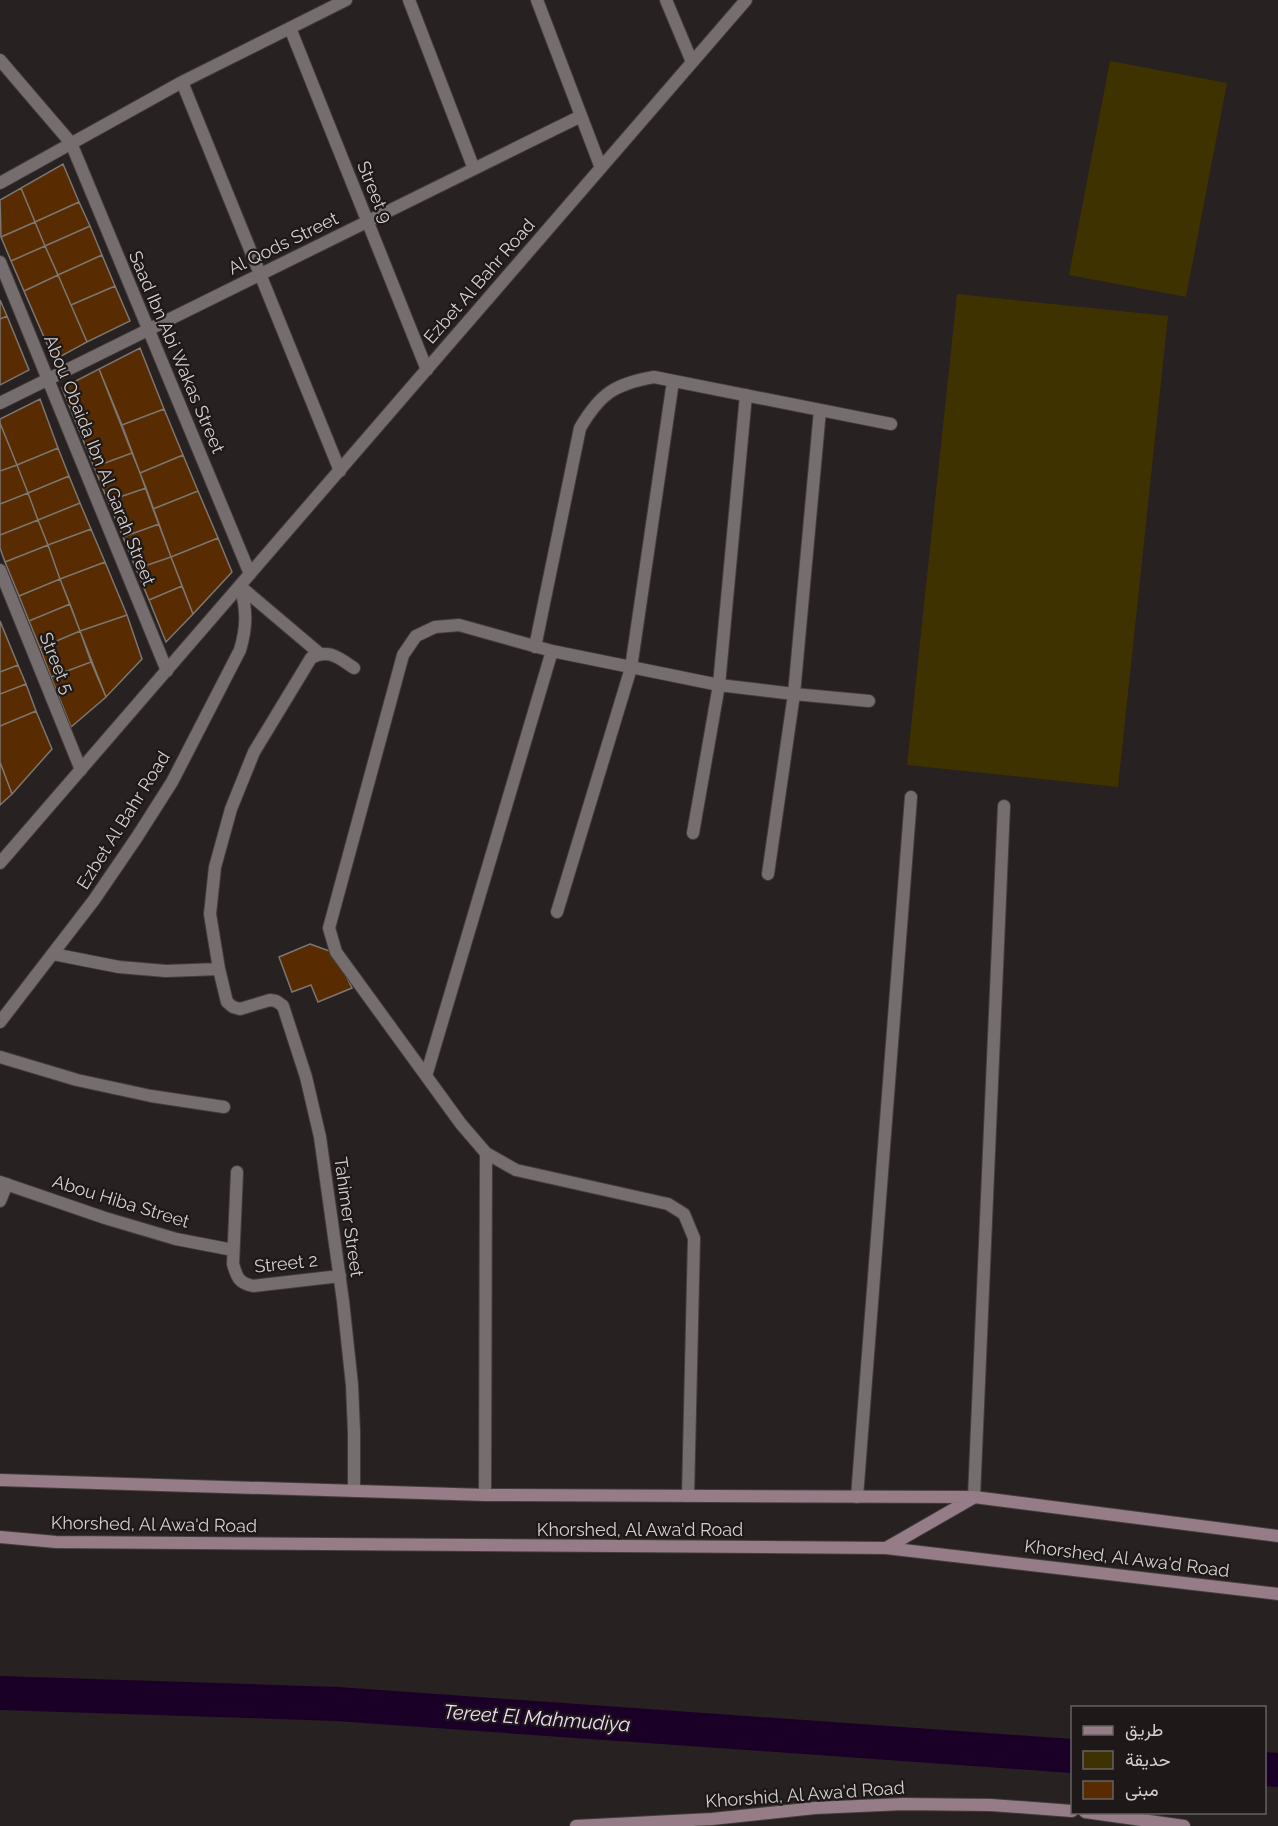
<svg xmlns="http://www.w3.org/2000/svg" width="1278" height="1826" font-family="Raleway,Vazirmatn,sans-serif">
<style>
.green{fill:#3f3201}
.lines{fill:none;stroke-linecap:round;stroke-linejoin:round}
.canal{stroke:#1a0026;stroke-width:34}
.building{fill:#582c00;stroke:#7c7672;stroke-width:1.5}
.service-casing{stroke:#433e3e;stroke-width:14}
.minor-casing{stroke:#433e3e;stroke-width:14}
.secondary-casing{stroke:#433e3e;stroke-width:14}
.service{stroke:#766e6e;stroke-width:12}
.minor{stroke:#766e6e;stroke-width:12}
.secondary{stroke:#967c86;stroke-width:12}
.labels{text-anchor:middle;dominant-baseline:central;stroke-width:4.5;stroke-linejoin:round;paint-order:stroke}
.street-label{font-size:18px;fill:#d4d0d0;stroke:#1e1818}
.water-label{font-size:20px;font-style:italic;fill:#eedbf9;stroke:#1e1818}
</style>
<rect width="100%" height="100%" fill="#272121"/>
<path class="green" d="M1110 61 1227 83 1186 297 1069 275Z
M957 294 1168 316 1118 787 907 765Z"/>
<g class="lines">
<path class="canal" d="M0 1693 337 1704 1072 1756
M1264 1769 1278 1770"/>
</g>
<path class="building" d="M63 164 79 202 35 222 21 188Z
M21 188 35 222 1 237 0 200Z
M79 202 90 226 45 246 35 222Z
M35 222 45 246 11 261 1 237Z
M90 226 102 255 58 275 45 246Z
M45 246 58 275 24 291 11 261Z
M102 255 115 286 71 305 58 275Z
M58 275 87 342 54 360 24 291Z
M115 286 130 321 87 342 71 305Z
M0 300 7 316 0 319Z
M7 316 29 370 0 385V319Z
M140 348 164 409 122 425 99 369Z
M99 369 132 453 94 467 62 388Z
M40 399 58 448 17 465 0 423V419Z
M164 409 183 455 140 473 122 425Z
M0 423 17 465 0 471Z
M58 448 69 476 28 493 17 465Z
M132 453 146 488 108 501 94 467Z
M183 455 198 491 153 509 140 473Z
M17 465 28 493 0 504V471Z
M69 476 80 503 38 520 28 493Z
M146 488 159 524 123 537 108 501Z
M198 491 218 538 171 557 153 509Z
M28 493 38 520 0 535V504Z
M80 503 91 529 48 545 38 520Z
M38 520 48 545 5 562 0 548V535Z
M159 524 171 557 136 569 123 537Z
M91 529 105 562 60 579 48 545Z
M218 538 232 572 193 614 171 557Z
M48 545 60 579 19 596 5 562Z
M171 557 182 586 149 600 136 569Z
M105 562 127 615 80 631 60 579Z
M60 579 70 604 29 621 19 596Z
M182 586 193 614 166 642 149 600Z
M70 604 80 631 40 648 29 621Z
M127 615 142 659 106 697 80 631Z
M0 621 18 665 0 672Z
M80 631 91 662 51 677 40 648Z
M91 662 106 697 71 727 51 677Z
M18 665 26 684 0 694V672Z
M26 684 36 711 0 726V694Z
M36 711 52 749 12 794 0 762V726Z
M0 762 12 794 0 805Z
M310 944 335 953 352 988 318 1002 311 985 292 992 279 957Z"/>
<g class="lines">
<g class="service-casing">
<path id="service" d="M535 647 580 428C600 394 614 384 654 377L891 424
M693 833 719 685 746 395
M768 874 794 694 820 410
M557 912 631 668 673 381
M426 1076 552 651
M485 1495 486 1153
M688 1496 694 1238 684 1214 668 1204 516 1170 486 1153 461 1124 336 952 329 928 403 655 416 636 435 627 459 625 552 651 719 685 794 694 869 701"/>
</g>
<g class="minor-casing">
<path id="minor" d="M409 0 474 169
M537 0 601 168
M666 0 692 62
M290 28 427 370
M0 60 71 143 250 574
M182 82 340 471
M0 183 182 82 346 0
M0 262 167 671
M0 403 581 116
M0 570 81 770
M241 587 319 653
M0 863 746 0
M53 954 119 967 166 971 219 969
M0 1022 94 900 137 837 172 782 240 650C247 627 247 609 240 586
M0 1057 77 1080 151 1096 224 1107
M237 1172 233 1264C237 1278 239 1283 253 1286L340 1276
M0 1182 105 1218 176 1239 233 1250
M0 1201 7 1184
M354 1491V1432L352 1385 343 1301 320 1137 306 1077 283 1006 276 1001 270 1000 240 1009 233 1007 227 1002 219 969 210 914 215 867 231 809 254 752 311 658C328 648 339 658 354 668
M857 1497 911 797
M974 1497 1004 806"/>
</g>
<g class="secondary-casing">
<path id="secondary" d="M0 1480 485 1495 974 1497 1278 1536
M0 1537 56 1542 886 1548 1278 1594
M886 1548 973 1498
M1085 1812 1184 1826
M576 1826 712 1819 815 1808 903 1804 991 1805 1072 1811"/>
</g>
<use href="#service" class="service"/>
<use href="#minor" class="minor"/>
<use href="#secondary" class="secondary"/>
</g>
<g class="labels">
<g class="street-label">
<text transform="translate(375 192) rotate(68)">Street 9</text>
<text transform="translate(283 243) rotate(-26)">Al Qods Street</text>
<text transform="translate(479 281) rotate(-49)">Ezbet Al Bahr Road</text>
<text transform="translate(177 352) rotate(67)">Saad Ibn Abi Wakas Street</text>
<text transform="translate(100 460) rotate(68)">Abou Obaida Ibn Al Garah Street</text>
<text transform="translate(57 663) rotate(68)">Street 5</text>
<text transform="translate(123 820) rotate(-58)">Ezbet Al Bahr Road</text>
<text transform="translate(121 1201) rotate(17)">Abou Hiba Street</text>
<text transform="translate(349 1217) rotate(82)">Tahimer Street</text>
<text transform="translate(286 1263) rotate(-6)">Street 2</text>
<text transform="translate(154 1524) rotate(1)">Khorshed, Al Awa'd Road</text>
<text x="640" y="1529">Khorshed, Al Awa'd Road</text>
<text transform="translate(1127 1558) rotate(7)">Khorshed, Al Awa'd Road</text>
<text transform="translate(805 1794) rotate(-4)">Khorshid, Al Awa'd Road</text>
</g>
<g class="water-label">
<text transform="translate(537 1718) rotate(4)">Tereet El Mahmudiya</text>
</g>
</g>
<rect x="1071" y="1706" width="195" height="108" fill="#1e1818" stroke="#676262" stroke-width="1.5"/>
<rect x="1083" y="1726" width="30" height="9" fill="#967c86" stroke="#676262" stroke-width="1.5"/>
<text x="1125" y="1736" font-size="18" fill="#d4d0d0">طريق</text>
<rect x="1083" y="1751" width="30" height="18" fill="#3f3201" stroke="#676262" stroke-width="1.5"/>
<text x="1125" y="1766" font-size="18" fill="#d4d0d0">حديقة</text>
<rect x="1083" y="1781" width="30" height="18" fill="#582c00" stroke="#676262" stroke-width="1.5"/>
<text x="1125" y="1796" font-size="18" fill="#d4d0d0">مبنى</text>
</svg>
